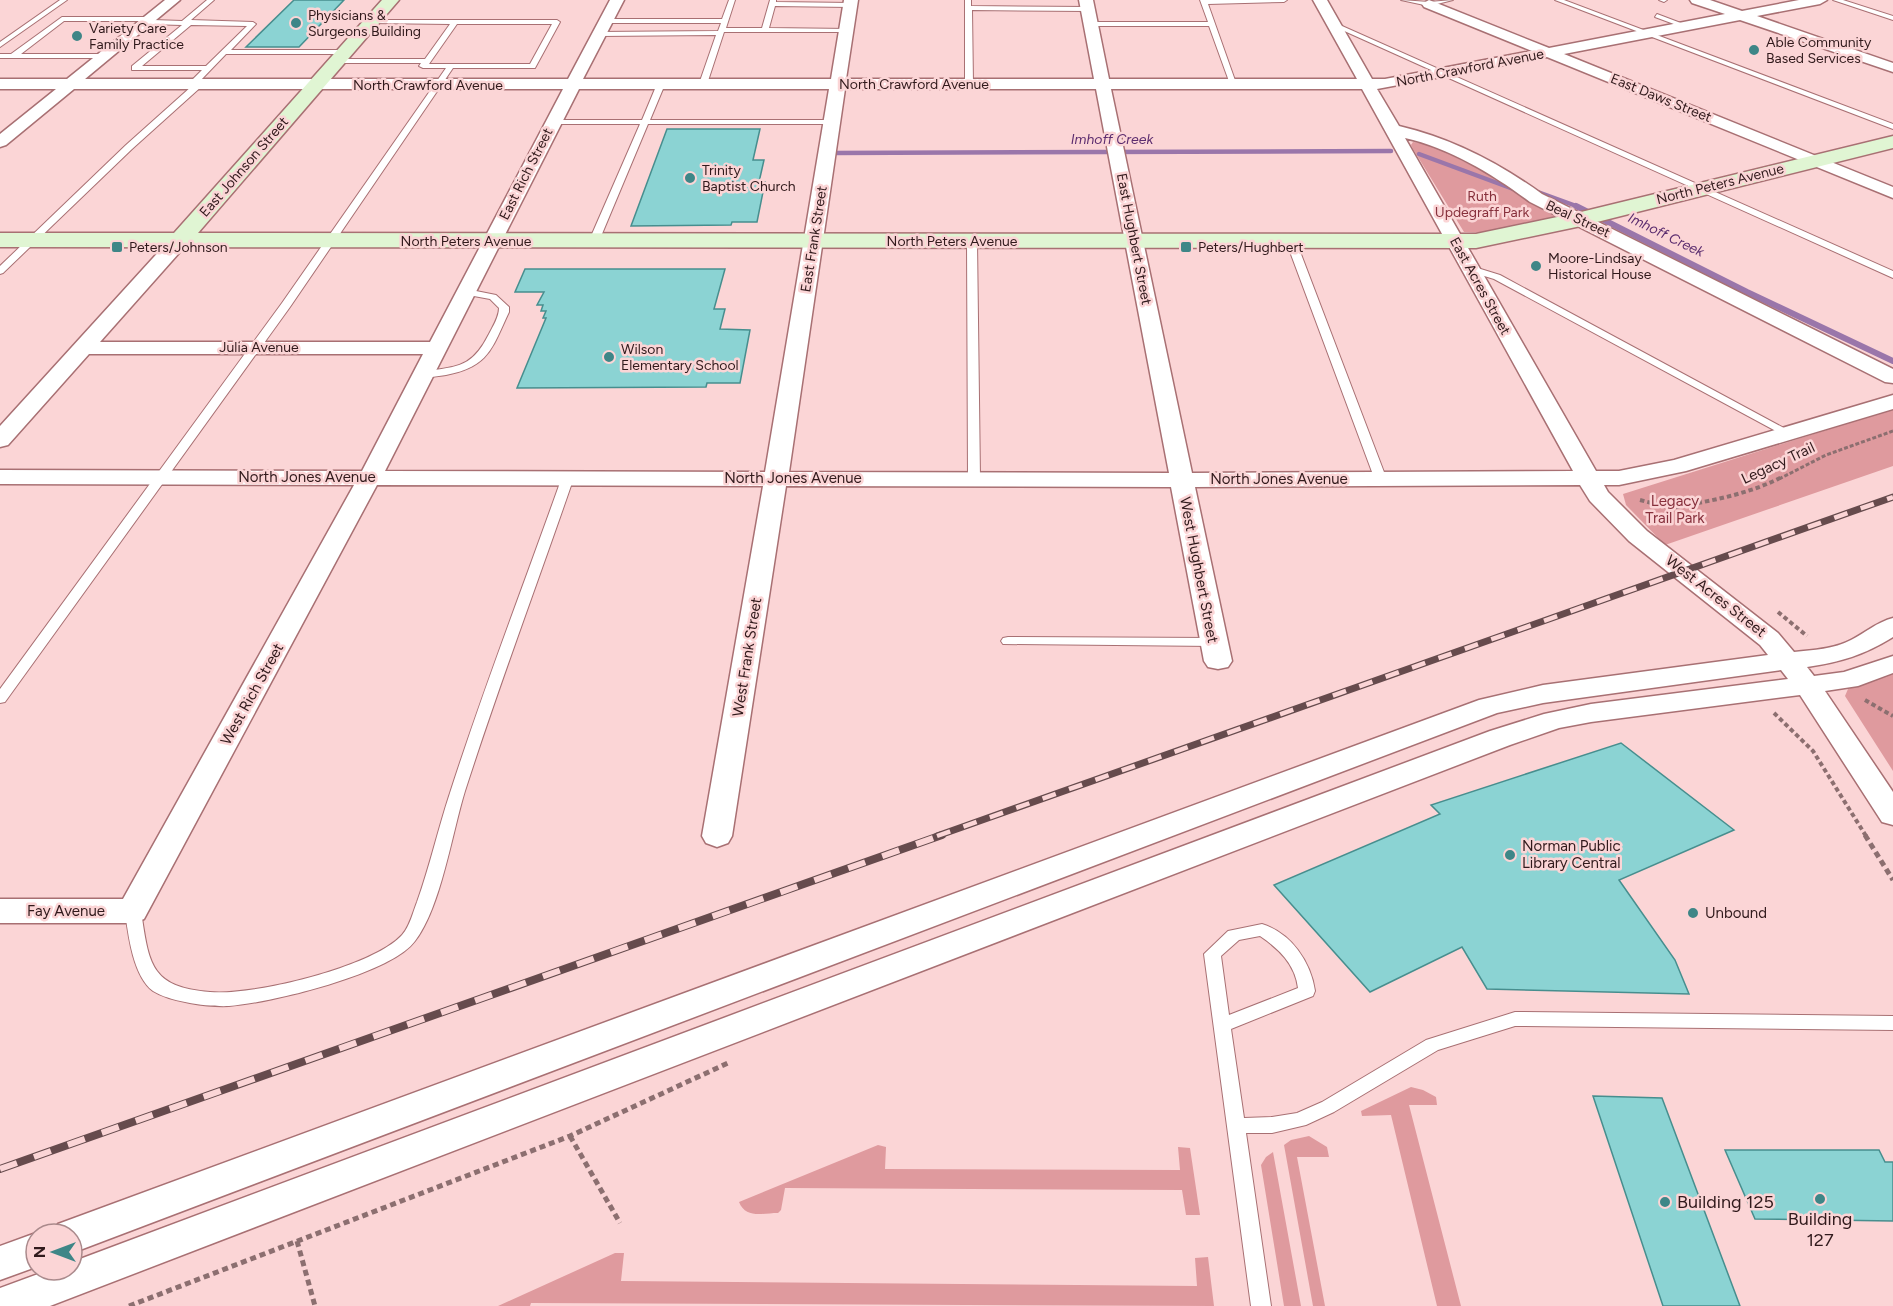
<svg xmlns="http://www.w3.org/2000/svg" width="1893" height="1306" font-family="Figtree,sans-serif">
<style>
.green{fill:#df9a9e}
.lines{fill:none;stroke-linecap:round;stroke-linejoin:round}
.stream-far1{stroke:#9a76aa;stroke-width:4.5}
.stream{stroke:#9a76aa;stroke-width:6}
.building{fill:#8bd3d3;stroke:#478e8e;stroke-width:1.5}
.lane-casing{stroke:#a87073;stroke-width:2}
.street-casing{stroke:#a87073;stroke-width:3}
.secondary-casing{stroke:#a87073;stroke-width:3}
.path-far2{stroke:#8c6f70;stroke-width:3;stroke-dasharray:4 2;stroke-linecap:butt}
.path-far1{stroke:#8c6f70;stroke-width:4;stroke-dasharray:4.5 3;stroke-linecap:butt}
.path{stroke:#8c6f70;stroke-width:5;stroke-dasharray:6 4;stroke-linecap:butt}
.lane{fill:#fff;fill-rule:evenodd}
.street{fill:#fff;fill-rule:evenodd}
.secondary{fill:#e0f5d3;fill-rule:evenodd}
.rail-far1-casing{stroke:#664b4d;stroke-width:7}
.rail-casing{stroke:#664b4d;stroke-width:8}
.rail-far1{stroke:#fbd5d6;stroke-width:4.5;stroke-dasharray:14;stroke-linecap:butt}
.rail{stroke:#fbd5d6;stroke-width:6;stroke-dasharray:18;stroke-linecap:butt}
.poi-dot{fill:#3e8687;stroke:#fbd5d6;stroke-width:2}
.labels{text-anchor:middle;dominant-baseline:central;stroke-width:5;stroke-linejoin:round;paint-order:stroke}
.far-poi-label{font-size:14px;fill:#311a1c;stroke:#fbd5d6;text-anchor:start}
.far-street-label{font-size:14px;fill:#311a1c;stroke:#fbd5d6}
.far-water-label{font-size:14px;font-style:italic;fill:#5c2d6f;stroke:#fbd5d6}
.far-park-label{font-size:14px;fill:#87303c;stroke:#fbd5d6}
.street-label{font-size:15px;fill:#311a1c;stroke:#fbd5d6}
.park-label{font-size:15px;fill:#87303c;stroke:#fbd5d6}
.poi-label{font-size:15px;fill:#311a1c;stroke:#fbd5d6;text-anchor:start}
.near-poi-label{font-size:18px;fill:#311a1c;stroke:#fbd5d6;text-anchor:start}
</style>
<rect width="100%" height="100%" fill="#fbd5d6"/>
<path class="green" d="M1413 142 1429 144 1513 186 1521 196 1557 215V218L1489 233 1464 232 1413 149 1411 145Z
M1893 409V466L1665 545 1626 505 1623 494Z
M1893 672V771L1845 696 1848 689Z
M1411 1087 1423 1090 1436 1097 1437 1105H1409L1461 1306H1437L1391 1115 1362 1116 1361 1111Z
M1309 1136 1327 1147 1329 1157H1297L1325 1306H1313L1284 1145 1291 1140Z
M878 1145 886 1147 885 1169 1180 1170 1178 1147 1190 1148 1200 1215H1186L1182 1190 785 1188 781 1210 778 1213C762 1213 746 1219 739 1202Z
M1273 1152 1301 1306H1284L1261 1165 1266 1157Z
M615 1253H624L621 1281 1197 1286 1195 1258 1208 1257 1214 1306 531 1303 530 1306H498Z"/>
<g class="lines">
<path class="stream-far1" d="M833 153 1391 151
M1419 154 1516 190 1535 191 1579 207"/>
<path class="stream" d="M1576 206 1747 292 1893 361"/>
</g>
<path class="building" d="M294 0H344L299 47H246Z
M667 129H760L753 160H764L759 182H765L757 222H732L731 225 631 226Z
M525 269H725L714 309H725L720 329 750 330 740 383H707L706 387 517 388 546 318H543L546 311H541L543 305H537L544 292H515Z
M1621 743 1734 830 1619 880 1675 960 1689 994 1487 989 1462 947 1370 992 1274 885 1440 814 1431 805Z
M1593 1096 1662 1098 1740 1306H1663Z
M1725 1150H1879L1885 1162H1893V1221L1755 1219Z"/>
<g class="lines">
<g class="lane-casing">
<path id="lane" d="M60 0H67L0 47V42Z
M207 0H214L191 20 253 22 256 24 231 50H345L349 52 345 54H226L199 82H202V86L132 149 3 273 0 274V266L126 145 192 86 188 84 202 70H132V66L182 25 146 24 143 21H64L21 54H107L108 56 104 58H0V54H11L62 17H150L153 20 182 21ZM191 25 247 26 206 66H142Z
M729 0H735L726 28H762L770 0H776V2L851 3 854 5 851 7 775 6 769 28 849 29 851 30 847 32H724L707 84 703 86 699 84 716 35 599 36 595 34 599 32 718 31 721 23H605L602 21 605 19H722Z
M965 0H971V6L1088 7 1091 9 1088 11 972 10 973 84 969 86 965 84Z
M1200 0H1287L1284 2 1208 4 1237 86 1230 84 1209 26H1091L1088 24 1091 22H1208Z
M1401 0 1429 2 1453 0 1429 6Z
M1555 0H1564L1893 124V129Z
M1659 0H1667L1664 2Z
M1833 0H1843L1893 16V20Z
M1657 14 1686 25 1688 26 1682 27 1655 17Z
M371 20H557L560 22 535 68H453L290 307 5 702 0 703V689L282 303 446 68H423L419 66 421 63H334V59H425L450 24 369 23ZM457 24H552L530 64H429Z
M1333 22 1893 271V278L1331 25Z
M1802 35 1806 37 1805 39 1784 43 1780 41Z
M661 82 665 84 650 120H832L836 122 832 124H648L599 241 591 243 589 241 640 124H552L548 122 552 120H642L657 84Z
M972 238 977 241 980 478 974 482 968 478 967 241Z
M1291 238 1296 241 1387 480 1385 482H1377L1375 480 1286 241Z
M1471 266 1500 275 1795 434 1793 436H1785L1494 279 1468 271 1466 269Z
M466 289 496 295 509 307V312C492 348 489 367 446 375 437 376 427 379 418 377V373C454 365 470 372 489 334 493 326 499 317 499 308L490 299 463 294 461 292Z
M568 473 574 477C538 582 499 685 465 791 452 833 441 907 415 941 391 974 270 1003 229 1006 209 1007 170 1002 153 991 133 976 128 934 125 911L127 907 133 905 139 907 141 911C149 964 150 987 210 992 253 996 373 967 402 935 410 926 413 912 417 902 430 866 438 829 450 793 484 687 525 582 562 477Z
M1008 637 1214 638 1221 642 1214 646 1003 644 1001 641 1003 638Z
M1262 924C1291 933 1311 962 1315 991L1313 996 1231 1029 1244 1118 1272 1117 1297 1113 1322 1102 1426 1040 1515 1012 1893 1016V1030L1515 1026 1438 1050 1334 1112 1306 1125 1272 1133H1246L1271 1306H1251L1204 954 1228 931ZM1260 936C1279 949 1295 964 1298 988L1229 1015 1221 956 1239 940Z"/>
</g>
<g class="street-casing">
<path id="street" d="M165 0H180L85 79H568L610 0H624L583 79H831L844 0H858L846 79H1094L1079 0H1093L1109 79H1357L1313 0H1327L1372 79H1385L1532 51 1424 7 1422 4 1429 0 1549 48 1725 14 1692 3 1690 0H1710L1742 11 1799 0H1827L1820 4 1757 16 1893 63V72L1740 20 1564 54 1893 187V198L1547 57 1377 89 1399 126C1451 138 1499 163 1542 194L1893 369V383L1885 382 1530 202C1494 175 1450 148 1405 138L1596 471H1619L1674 460 1893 395V409L1686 471 1619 485H1604L1608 492 1647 531 1778 633 1794 652C1813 650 1834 649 1851 640 1865 633 1877 622 1893 618V637C1864 655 1841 662 1807 667L1814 676 1844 672 1893 656V673L1858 686 1825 691 1893 792V825L1882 822 1800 695 1591 722 1559 728 1510 745 50 1306H0V1288L49 1270H72V1262L1490 731 1544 714 1591 704 1788 679 1781 670 1543 703 1497 713 72 1253V1234H53L58 1224 1479 700 1543 685 1768 655 1760 645 1629 541 1590 501 1580 485 1195 487 1232 661 1228 667 1218 669 1208 667 1204 661 1171 487 786 486 732 836 728 843 717 847 706 843 702 836 763 486 377 485 144 919 133 923H0V899H123L354 485 0 484V470L362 471 423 354H89L8 445 0 447V426L173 236H187L189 240 187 244 100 342H430L563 89H74L6 145 0 147V134L56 89H0V79H67ZM579 89H829L765 472 385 471ZM845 89H1096L1169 473 789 472ZM1111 89H1362L1573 471 1192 473Z
M36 1233 39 1234H36V1267L0 1280V1246Z"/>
</g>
<g class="secondary-casing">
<path id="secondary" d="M382 0H399L198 233 1476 234 1581 212 1893 136V148L1581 226 1476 248 0 247V233H174Z"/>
</g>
<path class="path-far2" d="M1779 479 1826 455 1893 431"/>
<path class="path-far1" d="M1640 500 1671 508
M1661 523 1671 508C1709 501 1747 495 1782 477
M1778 612 1807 636
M1865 700 1893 716
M1774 713 1813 751 1866 836"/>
<path class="path" d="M1865 835 1893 880
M570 1136 620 1223
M297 1241 315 1306
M129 1306 570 1136 728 1063"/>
<use href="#lane" class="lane"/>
<use href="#street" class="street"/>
<use href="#secondary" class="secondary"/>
<g class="rail-far1-casing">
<path id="rail-far1" d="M937 836 1893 497"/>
</g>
<g class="rail-casing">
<path id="rail" d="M0 1169 942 835"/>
</g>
<use href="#rail-far1" class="rail-far1"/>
<use href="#rail" class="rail"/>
</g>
<g class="poi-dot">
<circle cx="296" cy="23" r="6"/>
<circle cx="77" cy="36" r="6"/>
<circle cx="1754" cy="50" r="6"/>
<circle cx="690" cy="178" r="6"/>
<rect x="111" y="241" width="12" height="12" rx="3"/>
<rect x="1180" y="241" width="12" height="12" rx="3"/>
<circle cx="1536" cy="266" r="6"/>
<circle cx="609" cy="357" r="6"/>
<circle cx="1510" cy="855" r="6"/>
<circle cx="1693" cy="913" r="6"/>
<circle cx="1820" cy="1199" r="6"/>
<circle cx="1665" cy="1202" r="6"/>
</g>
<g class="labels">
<g class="far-poi-label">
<text x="308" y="15">Physicians &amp;<tspan x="308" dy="16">Surgeons Building</tspan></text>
<text x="89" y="28">Variety Care<tspan x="89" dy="16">Family Practice</tspan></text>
<text x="1766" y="42">Able Community<tspan x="1766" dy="16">Based Services</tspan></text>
<text x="702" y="170">Trinity<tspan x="702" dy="16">Baptist Church</tspan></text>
<text x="129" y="247">Peters/Johnson</text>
<text x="1198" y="247">Peters/Hughbert</text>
<text x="1548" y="258">Moore-Lindsay<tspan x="1548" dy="16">Historical House</tspan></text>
<text x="621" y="349">Wilson<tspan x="621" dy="16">Elementary School</tspan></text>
</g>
<g class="far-street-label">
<text transform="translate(1470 68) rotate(-11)">North Crawford Avenue</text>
<text x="914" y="84">North Crawford Avenue</text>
<text x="428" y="85">North Crawford Avenue</text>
<text transform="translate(1661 98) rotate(22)">East Daws Street</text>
<text transform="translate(244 167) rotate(-49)">East Johnson Street</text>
<text transform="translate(526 174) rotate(-63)">East Rich Street</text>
<text transform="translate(1720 184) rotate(-14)">North Peters Avenue</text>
<text transform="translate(1578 219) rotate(25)">Beal Street</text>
<text transform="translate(814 239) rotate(-81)">East Frank Street</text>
<text transform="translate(1134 239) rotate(79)">East Hughbert Street</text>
<text x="466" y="241">North Peters Avenue</text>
<text x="952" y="241">North Peters Avenue</text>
<text transform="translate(1480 286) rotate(61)">East Acres Street</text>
<text x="259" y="347">Julia Avenue</text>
</g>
<g class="far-water-label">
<text x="1112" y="139">Imhoff Creek</text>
<text transform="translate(1666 235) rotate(26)">Imhoff Creek</text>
</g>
<g class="far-park-label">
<text x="1482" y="196">Ruth<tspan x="1482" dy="16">Updegraff Park</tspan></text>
</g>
<g class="street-label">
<text transform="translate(1778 463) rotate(-25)">Legacy Trail</text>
<text x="307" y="477">North Jones Avenue</text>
<text x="793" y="478">North Jones Avenue</text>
<text x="1279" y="479">North Jones Avenue</text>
<text transform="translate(1199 570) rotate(79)">West Hughbert Street</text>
<text transform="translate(1716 596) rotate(38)">West Acres Street</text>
<text transform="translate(747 657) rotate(-81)">West Frank Street</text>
<text transform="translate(252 694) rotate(-61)">West Rich Street</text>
<text x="66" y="911">Fay Avenue</text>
</g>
<g class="park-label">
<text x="1675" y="501">Legacy<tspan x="1675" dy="17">Trail Park</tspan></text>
</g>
<g class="poi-label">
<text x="1522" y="846">Norman Public<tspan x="1522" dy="17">Library Central</tspan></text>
<text x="1705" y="913">Unbound</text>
</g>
<g class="near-poi-label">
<text x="1677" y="1202">Building 125</text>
<text x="1820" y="1219" text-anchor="middle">Building<tspan x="1820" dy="21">127</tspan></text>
</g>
</g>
<g transform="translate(54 1252) rotate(270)"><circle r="28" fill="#fbd5d6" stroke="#aa8a8c" stroke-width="1.5"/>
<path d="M0-4.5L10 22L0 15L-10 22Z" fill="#3e8687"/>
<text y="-9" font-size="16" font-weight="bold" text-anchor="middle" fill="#311a1c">N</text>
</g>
</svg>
